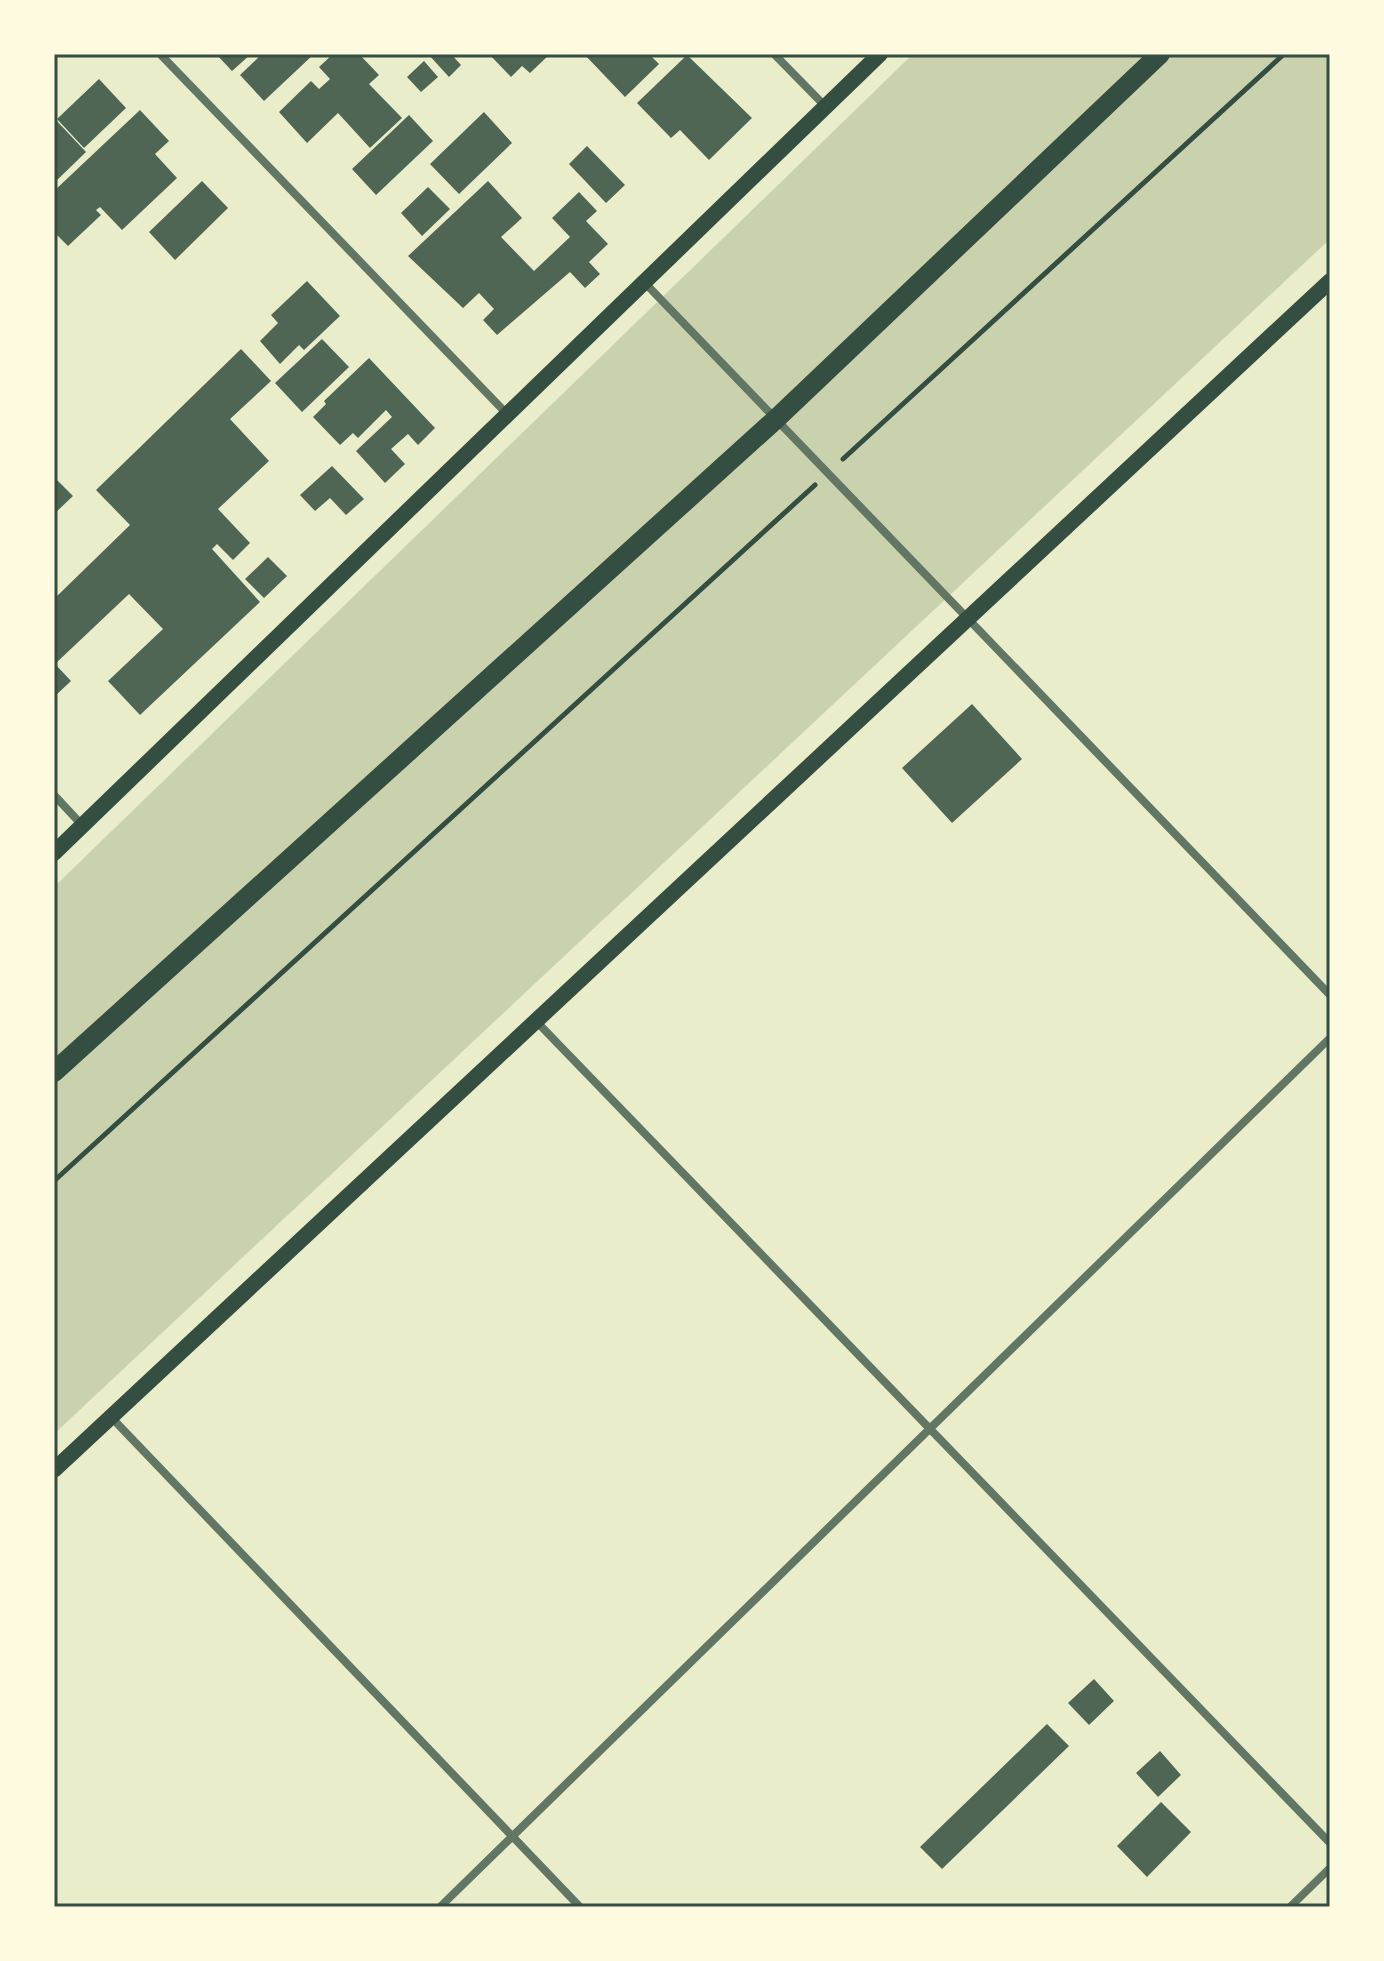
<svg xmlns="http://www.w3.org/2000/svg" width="1384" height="1961" font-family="'Source Sans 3',sans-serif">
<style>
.green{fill:#cad2ad}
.building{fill:#4f6655}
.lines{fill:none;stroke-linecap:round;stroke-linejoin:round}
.path{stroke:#344e41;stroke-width:5}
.minor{stroke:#617663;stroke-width:8}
.secondary{stroke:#344e41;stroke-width:16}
.primary{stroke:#344e41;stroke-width:20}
.neatline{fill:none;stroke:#344e41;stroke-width:3}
</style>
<rect width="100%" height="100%" fill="#e9edc9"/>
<path class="green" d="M913 54H1330V239L54 1434V887Z"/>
<path class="building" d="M216 54H251L232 71Z
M262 54H314L264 101 240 75Z
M333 54H359L379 75 369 84 402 118 370 148 338 113 307 143 279 112 311 81 319 89 330 79 319 67Z
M428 54H451L461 65 449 77Z
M489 54H550L530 73 522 66 511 77Z
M584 54H649L659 64 625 97Z
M687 55 752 118 709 160 680 130 671 138 637 103Z
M424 61 438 77 421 92 407 77Z
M99 79 126 108 84 148 57 119Z
M140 110 169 141 155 154 177 178 122 230 100 207 96 210 101 215 68 246 54 232V191Z
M484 112 512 143 459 194 430 164Z
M409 115 433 141 376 195 352 169Z
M54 118 86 152 54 183Z
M587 146 625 185 606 203 569 164Z
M202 181 228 208 175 260 149 232Z
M488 181 522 218 501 237 534 271 570 237 552 218 579 192 597 211 586 221 608 244 589 262 600 274 585 288 570 272 497 335 483 320 494 309 479 293 463 308 408 256Z
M428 187 450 209 422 236 401 213Z
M307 281 340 316 304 350 299 345 280 364 260 341 278 323 271 315Z
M322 339 349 367 302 412 275 383Z
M241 349 271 381 230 419 269 461 218 509 250 543 233 560 217 544 212 549 260 602 140 715 108 681 163 629 129 594 55 664 71 681 54 697V599L130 525 96 490Z
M369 358 435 428 418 445 408 434 391 449 405 464 385 483 356 451 392 417 386 410 358 438 353 433 340 445 313 417 326 404 324 401Z
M332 466 364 499 346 515 330 498 315 511 300 495Z
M54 477 73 496 54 514Z
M268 557 287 576 264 598 245 579Z
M972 704 1022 759 952 823 902 768Z
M1094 1679 1114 1701 1089 1725 1068 1703Z
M1047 1724 1069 1746 942 1869 920 1847Z
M1160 1751 1181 1775 1158 1797 1136 1773Z
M1161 1802 1191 1832 1147 1877 1117 1846Z"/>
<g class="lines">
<path class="path" d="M843 459 1284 54
M54 1181 815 485"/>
<path class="minor" d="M160 54 507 414
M774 54 826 107
M644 282 1330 995
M54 795 82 825
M535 1020 1330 1843
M111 1417 580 1907
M440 1907 1330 1038
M1290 1907 1330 1868"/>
<path class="secondary" d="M54 853 880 54
M54 1470 1330 281"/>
<path class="primary" d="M54 1072 776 419 1160 54"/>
</g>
<rect width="1384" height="1961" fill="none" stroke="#fefae0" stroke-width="112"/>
<rect x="56" y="56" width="1272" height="1849" class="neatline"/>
</svg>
